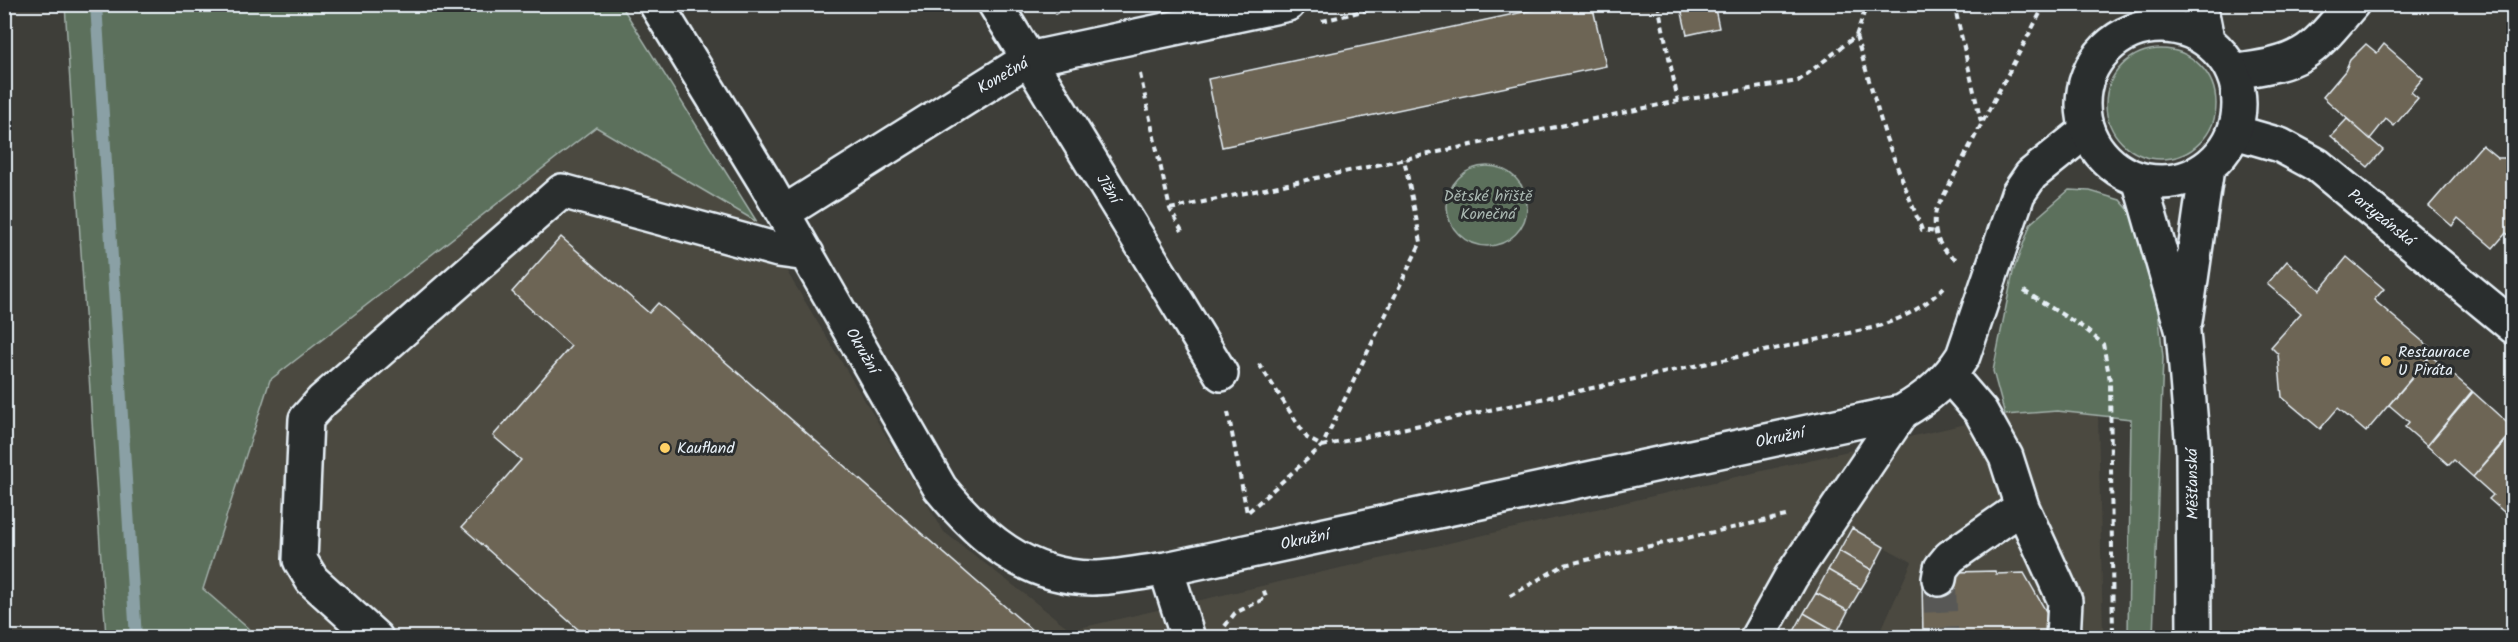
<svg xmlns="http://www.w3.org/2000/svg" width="2518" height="642" font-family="Kalam,sans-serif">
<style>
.built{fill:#4c4a41}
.green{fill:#5b705b;stroke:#a2b0aa;stroke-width:1.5}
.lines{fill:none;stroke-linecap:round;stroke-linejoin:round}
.stream{stroke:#8aa0a5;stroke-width:12}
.building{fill:#6d6554;stroke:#e8f1f8;stroke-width:1.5}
.minor-tunnel{stroke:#585956;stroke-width:33;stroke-dasharray:33 16;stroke-linecap:butt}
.minor-casing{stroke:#e8f1f8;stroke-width:38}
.major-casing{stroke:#e8f1f8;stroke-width:38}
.path{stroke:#e8f1f8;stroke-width:4;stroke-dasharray:6 4.5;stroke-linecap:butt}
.minor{stroke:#2a2d2e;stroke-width:33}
.major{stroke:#2a2d2e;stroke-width:33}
.poi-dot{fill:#ffd166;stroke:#2a2d2e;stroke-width:2}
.labels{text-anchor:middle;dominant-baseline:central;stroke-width:6;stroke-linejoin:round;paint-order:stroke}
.street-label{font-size:16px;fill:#e8f1f8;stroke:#2a2d2e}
.park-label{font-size:16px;fill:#a9b7b1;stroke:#2a2d2e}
.poi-label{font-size:16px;fill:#e8f1f8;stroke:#2a2d2e;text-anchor:start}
</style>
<rect width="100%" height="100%" fill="#3e3e39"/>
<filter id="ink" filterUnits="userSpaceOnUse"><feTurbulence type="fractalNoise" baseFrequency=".0167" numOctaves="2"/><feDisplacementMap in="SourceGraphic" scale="12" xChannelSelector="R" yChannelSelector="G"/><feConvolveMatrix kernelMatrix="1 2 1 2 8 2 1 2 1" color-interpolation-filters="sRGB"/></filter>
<g filter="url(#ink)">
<path class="built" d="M597 127 757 222 944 532 1071 630 2005 415 2057 411 2098 416 2103 637H1878L1912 562 1884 547 1833 638H258L203 590 270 380Z"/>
<path class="green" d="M65 5H621L757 222 596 127 270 380 203 589 258 637H106Z
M2106 104a55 55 0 1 1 110 0a55 55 0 1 1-110 0Z
M1447 206a40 40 0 1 1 80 0a40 40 0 1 1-80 0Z
M2069 190 2090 191 2120 200 2135 217 2152 255 2163 357 2153 637H2128L2131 419 2057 411 2005 415 1993 371 2013 272 2031 223Z"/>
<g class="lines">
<path class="stream" d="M96 4 136 638"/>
</g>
<path class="building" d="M1561 4H1592L1606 66 1222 147 1208 79Z
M1680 4H1714L1719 28 1687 35Z
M2366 44 2377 53 2384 44 2423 78 2411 92 2418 98 2394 126 2386 119 2370 139 2323 97 2345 71 2350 60Z
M2347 119 2383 150 2368 167 2331 136Z
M2482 145 2498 158H2506L2514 164V239L2506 233 2493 248 2458 218 2452 226 2429 206Z
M561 237 649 313 658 303 1041 638H588L462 527 521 460 493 436 571 346 512 292Z
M2347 257 2384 289 2374 300 2434 351 2366 432 2338 408 2320 429 2282 397 2278 354 2271 347 2301 313 2267 284 2287 261 2320 290Z
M2431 356 2472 391 2427 446 2405 427 2409 422 2389 405Z
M2473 392 2514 429 2473 477 2454 460 2449 465 2427 446Z
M2514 431V517L2512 519 2489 499 2493 495 2473 477Z
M1852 528 1884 547 1872 570 1839 551Z
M1839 551 1872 570 1861 589 1828 570Z
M1828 570 1861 589 1848 611 1816 593Z
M1995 571 1996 574 2024 573 2048 615 2045 637 1923 638 1922 579H1956V572Z
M1816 593 1848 611 1837 632 1804 613Z
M1804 613 1837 632 1833 638H1796L1792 635Z"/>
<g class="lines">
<path class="minor-tunnel" d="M1939 579 1942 638"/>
<g class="minor-casing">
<path id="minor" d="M656 4 768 187 940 488C981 538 1025 577 1092 578 1116 578 1142 572 1166 569L1902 412C1928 397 1947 381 1963 356L2018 194 2031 175 2087 130
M995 4 1221 374
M2233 72C2256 68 2282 66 2302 54 2321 43 2337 21 2352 4
M2235 132 2280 145 2317 165 2514 327
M783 213 1028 59 1288 4
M1950 376 1981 412 2006 457 2022 507 2065 601 2063 638
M1166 569 1188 638
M1939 579 1941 568 1950 557 2022 507
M376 638 312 580 300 560 306 419 322 401 562 191 778 250 807 254
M1757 638 1791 577 1902 412"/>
</g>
<g class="major-casing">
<path id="major" d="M2200 4 2207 39
M2083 104a78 78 0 1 1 156 0a78 78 0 1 1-156 0Z
M2139 179 2183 332 2193 449 2194 638
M2185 321 2207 168"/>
</g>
<path class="path" d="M1051 4 1057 14
M1658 4 1678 101
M1954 4 1981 122
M1322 21 1392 4
M1856 36 1886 138 1922 230 1936 232
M1140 74 1170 209 1182 231
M1170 209 1678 101 1798 81 1856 36 1867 4
M1956 259C1937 248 1932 230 1936 210L2045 4
M2024 291 2084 328 2103 344 2110 380 2113 638
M1259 364 1307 438 1322 446 1872 328C1900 320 1924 308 1944 287
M1228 412 1247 513 1322 446 1421 242 1404 159
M1510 596 1564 565 1786 516
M1225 626 1235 613 1266 598 1263 587"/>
<use href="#minor" class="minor"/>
<use href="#major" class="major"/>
</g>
</g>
<g class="poi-dot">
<circle cx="2386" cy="361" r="6"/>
<circle cx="665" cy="448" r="6"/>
</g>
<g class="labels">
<g class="street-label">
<text transform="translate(1003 76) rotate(-30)">Konečná</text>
<text transform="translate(1108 189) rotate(59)">Jižní</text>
<text transform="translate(2381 218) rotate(39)">Partyzánská</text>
<text transform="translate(862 351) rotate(60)">Okružní</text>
<text transform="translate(1780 438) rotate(-12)">Okružní</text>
<text transform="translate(2193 484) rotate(-91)">Měšťanská</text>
<text transform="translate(1305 540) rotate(-12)">Okružní</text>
</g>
<g class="park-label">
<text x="1488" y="196">Dětské hřiště<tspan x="1488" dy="18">Konečná</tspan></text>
</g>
<g class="poi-label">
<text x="2398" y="352">Restaurace<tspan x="2398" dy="18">U Piráta</tspan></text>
<text x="677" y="448">Kaufland</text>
</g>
</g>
<rect width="2518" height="642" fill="none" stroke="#2a2d2e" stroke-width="24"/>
<rect x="12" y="12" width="2494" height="618" fill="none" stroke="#e8f1f8" stroke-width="2" filter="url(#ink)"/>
</svg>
